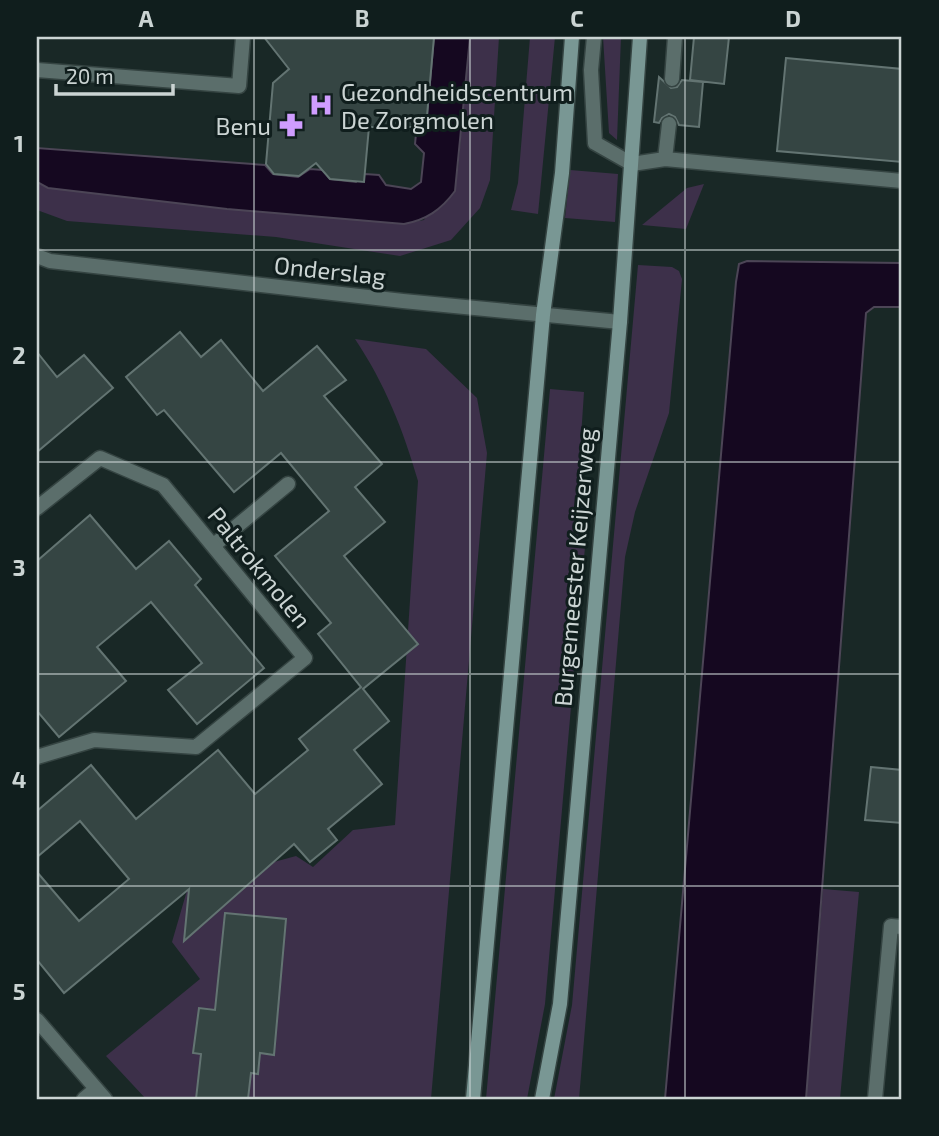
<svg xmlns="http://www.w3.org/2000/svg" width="939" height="1136" font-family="'Exo 2',sans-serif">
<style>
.green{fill:#3d304a}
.water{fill:#150820;stroke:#4c4556;stroke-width:2}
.building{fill:#354543;stroke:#637472;stroke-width:2}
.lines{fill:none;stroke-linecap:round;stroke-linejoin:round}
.lane-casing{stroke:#354442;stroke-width:17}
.street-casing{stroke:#354442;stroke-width:17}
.secondary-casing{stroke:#354442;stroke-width:17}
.lane{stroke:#5b6e6b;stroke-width:14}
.street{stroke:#5b6e6b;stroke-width:14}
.secondary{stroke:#799794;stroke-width:14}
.grid{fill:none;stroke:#cbd4d3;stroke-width:2;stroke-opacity:0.55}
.labels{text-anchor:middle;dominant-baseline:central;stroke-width:6;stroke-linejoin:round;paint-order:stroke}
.poi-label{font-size:24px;fill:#cbd4d3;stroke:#101e1d;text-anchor:start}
.street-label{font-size:24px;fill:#cbd4d3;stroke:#101e1d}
.neatline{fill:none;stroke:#cbd4d3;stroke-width:2.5}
.grid-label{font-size:23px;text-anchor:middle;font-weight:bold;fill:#cbd4d3}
</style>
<rect width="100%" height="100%" fill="#192826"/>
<path class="green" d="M470 37H499L490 180 480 208 451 240 400 256 276 237 67 221 37 210V182L48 188 227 209 403 224 424 220 458 169Z
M530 37H555L538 214 511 210 518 183Z
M603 37H621L617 140 609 133Z
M570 170 618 174 615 222 565 218Z
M704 184 686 229 642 225 687 188Z
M638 265 672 267 679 271 682 279 669 413 635 512 625 557 579 1099H554L572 1005Z
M355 339 426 349 477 398 487 453 431 1099H146L106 1056 200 979 172 942 188 887 259 842 274 862 296 856 313 867 353 830 395 825 418 481C403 429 385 384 355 339Z
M550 389 584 392 579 467 587 524 545 1004 527 1099H486Z
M823 889 859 892 840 1099H806Z"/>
<path class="water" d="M434 37H470L455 191C441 210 426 220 404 224L227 209 48 188 37 182V148L265 165 273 174 298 177 310 169 323 170 330 179 356 182 365 174 379 175 386 185 411 189 421 182 424 153 415 144 417 124 426 127Z
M747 261 902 263V307H874L866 313 806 1099H665L736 282 739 264Z"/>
<path class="building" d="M264 37H434L426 127H369L364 182 330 179 316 163 299 176 274 174 266 164 273 83 289 69Z
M694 37H729L724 84 690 80Z
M786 58 902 69V162L777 151Z
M659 77 671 88 677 87 682 80 703 82 699 127 679 125 675 117 669 114 662 118 659 123 654 122Z
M180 332 201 357 221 340 263 391 317 346 346 380 324 396 382 464 355 487 385 522 344 556 418 644 363 689 389 721 354 750 382 784 328 829 337 840 310 862 294 844 184 941 189 889 64 993 37 960V872L79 921 129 879 80 821 37 857V811L91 765 136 819 218 750 255 794 308 750 299 739 361 687 318 634 331 623 275 556 329 511 281 453 234 492 164 410 157 415 126 377Z
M37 352 57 377 84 355 113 388 37 452Z
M90 515 136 569 169 541 201 579 195 585 264 668 197 724 168 690 202 663 151 602 97 647 126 681 59 737 37 711V561Z
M871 767 902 770V823L865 820Z
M225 913 286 919 274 1055 260 1053 258 1074 251 1073 248 1099H196L201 1054 193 1053 199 1008 215 1010Z"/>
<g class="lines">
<g class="lane-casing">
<path id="lane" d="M594 37 591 70 595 143 632 164 665 159 669 124
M672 79 675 37
M665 159 902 181
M214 545 288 484"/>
</g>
<g class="street-casing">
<path id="street" d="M37 70 239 86 243 37
M37 256 50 261 403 301 620 322
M37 508 100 458 163 485 305 658 196 747 94 740 37 757
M37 1020 105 1099
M84 1099 96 1089
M875 1099 891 926 902 927"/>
</g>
<g class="secondary-casing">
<path id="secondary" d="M473 1099 543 315 562 173 572 37
M542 1099 560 1004 620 322 640 37"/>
</g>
<use href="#lane" class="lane"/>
<use href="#street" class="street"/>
<use href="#secondary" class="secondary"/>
</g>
<path class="grid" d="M254 37V1099M470 37V1099M685 37V1099M37 250H902M37 462H902M37 674H902M37 886H902"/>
<defs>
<g id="hospital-bare" transform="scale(1.89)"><path d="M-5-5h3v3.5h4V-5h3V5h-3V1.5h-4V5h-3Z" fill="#d09dff" stroke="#101e1d" stroke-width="2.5" paint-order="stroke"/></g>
<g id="pharmacy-bare" transform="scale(1.89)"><path d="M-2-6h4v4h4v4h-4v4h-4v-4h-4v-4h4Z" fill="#d09dff" stroke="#101e1d" stroke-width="2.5" paint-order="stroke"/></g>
</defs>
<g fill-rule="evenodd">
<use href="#hospital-bare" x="321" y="105"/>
<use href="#pharmacy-bare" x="291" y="125"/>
</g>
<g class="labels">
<g class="poi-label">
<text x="341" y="91">Gezondheidscentrum<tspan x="341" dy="28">De Zorgmolen</tspan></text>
<text x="271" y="125" text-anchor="end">Benu</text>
</g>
<g class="street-label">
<text transform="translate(330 270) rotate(6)">Onderslag</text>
<text transform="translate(260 567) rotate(51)">Paltrokmolen</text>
<text transform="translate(574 567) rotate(-85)">Burgemeester Keijzerweg</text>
</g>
</g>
<rect width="939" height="1136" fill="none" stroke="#101e1d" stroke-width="77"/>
<path d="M56 84v10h117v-10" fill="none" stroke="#cbd4d3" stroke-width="3.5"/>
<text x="66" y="84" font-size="21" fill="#cbd4d3" stroke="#101e1d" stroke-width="5" paint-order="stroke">20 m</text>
<rect x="38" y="38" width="862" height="1060" class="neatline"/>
<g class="grid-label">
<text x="146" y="27">A</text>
<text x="362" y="27">B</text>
<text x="577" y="27">C</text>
<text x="793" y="27">D</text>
<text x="19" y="152">1</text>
<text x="19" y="364">2</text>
<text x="19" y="576">3</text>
<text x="19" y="788">4</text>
<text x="19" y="1000">5</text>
</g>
</svg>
